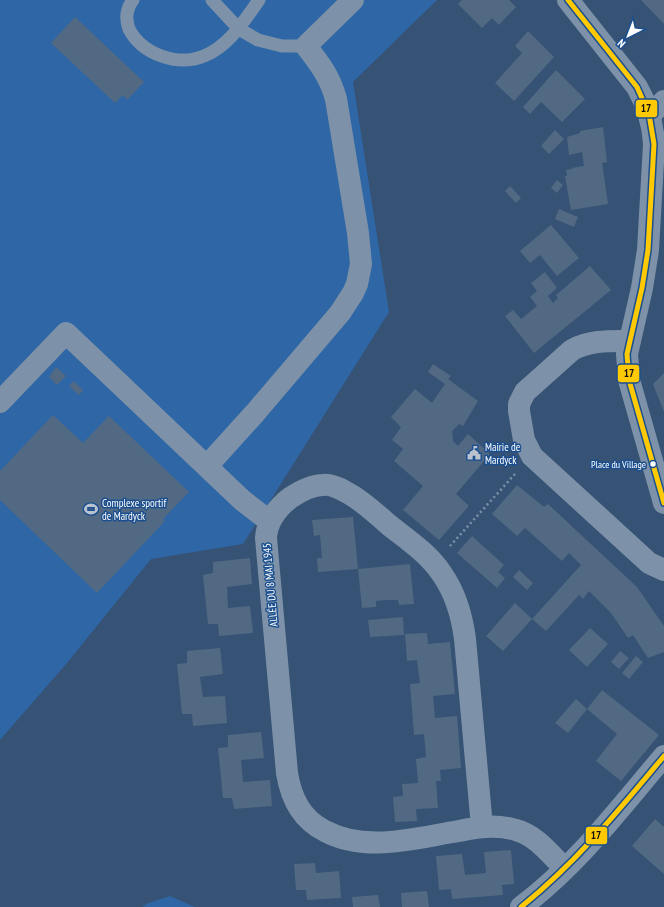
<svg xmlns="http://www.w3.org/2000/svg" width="664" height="907" font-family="'PT Sans Narrow',sans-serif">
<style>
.green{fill:#2f66a5}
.building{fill:#526984}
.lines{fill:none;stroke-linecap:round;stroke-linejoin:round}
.path{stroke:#7d92a8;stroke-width:2.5;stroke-dasharray:2 3;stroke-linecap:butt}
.service{stroke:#7d92a8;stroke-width:13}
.minor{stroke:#7d92a8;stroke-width:22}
.tertiary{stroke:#7d92a8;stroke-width:22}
.bus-1-casing{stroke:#1b4f8f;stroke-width:8}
.bus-1{stroke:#ffc904;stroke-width:5}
.bus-dot{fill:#fff;stroke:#1b4f8f;stroke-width:1.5}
.labels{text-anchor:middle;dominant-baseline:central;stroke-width:3;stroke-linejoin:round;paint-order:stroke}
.bus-label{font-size:10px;fill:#fff;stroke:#1b4f8f;text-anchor:end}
.poi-label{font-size:11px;fill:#fff;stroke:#1b4f8f;text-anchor:start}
.street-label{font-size:11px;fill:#fff;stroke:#1b4f8f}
.line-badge{stroke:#1b4f8f;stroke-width:1.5}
.pale-badge-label{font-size:11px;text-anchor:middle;font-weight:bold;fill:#111}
</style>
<rect width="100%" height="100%" fill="#365274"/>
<path class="green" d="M0 0H437L353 82 389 312 243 544 151 559 67 663 0 740Z
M170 896 195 907H143L146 904Z"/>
<path class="building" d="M462 0H509L516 7 499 25 492 18 482 28 458 4Z
M641 0H664V24Z
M75 17 144 82 127 100 123 95 115 103 51 43Z
M528 31 554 57 514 101 495 83 522 53 515 46Z
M556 70 585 99 562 122 541 102 530 114 523 107Z
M603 127 607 162 602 163 608 204 571 210 565 176H567L566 170 572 169V168L584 166 582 152 569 155 567 137 580 133V131Z
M555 130 564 139 549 154 541 146Z
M557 180 563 185 557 193 551 188Z
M510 186 521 198 516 203 505 191Z
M559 209 578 217 574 227 555 219Z
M551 225 579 258 557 276 540 255 530 263 520 251Z
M590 266 611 290 534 353 505 316 513 310 521 319 537 306 530 297 537 291 531 283 545 272 557 288 548 296 553 303 558 298 556 295Z
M433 364 451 376 448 379 478 401 463 426 459 424 454 429 452 432 453 441 458 446 468 434 490 454 456 494 468 505V507L439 540 403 510 423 486 394 461 403 449 392 440 401 427 391 417 415 389 432 403 445 384 428 372Z
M56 367 66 376 57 385 49 377Z
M664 373V412L653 384Z
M74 381 83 390 79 395 69 386Z
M53 415 83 443 109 416 189 492 163 519 165 521 97 593 0 500V471Z
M517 485 544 507 548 504 637 587 664 626V652L648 658 633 635 628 638 611 613 589 591 583 599 579 595 546 631 532 619 581 565 569 553 562 561 525 528 517 536 492 514Z
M353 517 358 569 410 564 414 604 399 605 398 600H387L376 601V607L362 608 358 569 318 572 317 558H322L320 535 314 536 312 520Z
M472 536 504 565 498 572 505 578 497 588 457 553Z
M250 558 252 584 227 587 228 608 250 606 253 633 219 636 218 624H208L203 575 213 573V562Z
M519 570 533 583 527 590 513 577Z
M515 603 532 619 503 651 486 636Z
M403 617 404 635 370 637 368 620Z
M590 628 608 644 587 667 569 650Z
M427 633 428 644 450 642 455 694 433 696 435 718 457 716 461 768 440 770 441 781H436L438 808 416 809 417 821 395 822 393 797 403 796 402 784 418 783 416 759 426 757 424 734 414 735 410 684 420 683 417 660 407 661 405 634Z
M220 648 223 674 200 677 203 697 225 696 227 723 193 726 192 714H182L177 664 187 663V651Z
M620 651 629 658 619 669 611 662Z
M636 656 643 662 629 679 622 673Z
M602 690 659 735 621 781 596 761 617 734 587 709Z
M576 699 587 709 568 733 555 723Z
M261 732 264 758 241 760 243 782 270 780 272 806 234 809 232 798H223L218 748 228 747V735Z
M655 819 664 827V874L632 846Z
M511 850 514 884 502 885 503 895 452 899 451 889 439 890 436 856 462 854 465 875 486 873 484 852Z
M315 863 316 873 339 871 341 898 307 900 306 890H296L294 864Z
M427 891 429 907H402L401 893Z
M378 895 380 907H353L352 897Z"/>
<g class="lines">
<path class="path" d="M450 546 515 474"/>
<path class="service" d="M133 0C126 9 125 18 129 29 142 54 177 67 204 56 229 46 244 21 259 0
M212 0 239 29 258 40 282 46H306"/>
<path class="minor" d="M650 115 664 101
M629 341C610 341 590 340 572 350L525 392 519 404V411L524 440 532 456 649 563 664 570
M0 402 66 333 242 500 269 521
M207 466 255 413 340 313 353 293 357 284 361 264 358 233 336 99C330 77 320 64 306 46L353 0
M482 827 465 639C462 616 456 594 442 574 429 554 408 540 389 525 375 513 362 500 346 492 339 488 331 484 323 485 311 485 299 492 290 498 276 509 267 521 266 538L287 773C291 798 301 819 325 831 366 853 415 838 459 831 477 827 497 824 516 830 536 835 551 855 565 869
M521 907C577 865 619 809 664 756"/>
<path class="tertiary" d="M568 0 637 87C647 105 653 123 654 144L648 250 642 288 627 354 629 380 664 503"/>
<g class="bus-1-casing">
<path id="bus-1" d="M568 0 637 87 649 114 654 144 648 250 642 288 627 354 629 380 664 503
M521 907C576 863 619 810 664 756"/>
</g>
<use href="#bus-1" class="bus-1"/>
</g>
<defs>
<g id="civic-bare" transform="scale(1.08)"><path d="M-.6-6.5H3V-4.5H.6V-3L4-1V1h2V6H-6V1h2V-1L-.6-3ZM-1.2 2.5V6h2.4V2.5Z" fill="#b9c2ce" stroke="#1b4f8f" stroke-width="2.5" paint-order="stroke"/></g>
<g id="stadium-bare" transform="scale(1.08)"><path d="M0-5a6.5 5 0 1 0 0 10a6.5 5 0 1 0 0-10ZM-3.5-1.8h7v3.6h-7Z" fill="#b9c2ce" stroke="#1b4f8f" stroke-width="2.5" paint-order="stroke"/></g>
</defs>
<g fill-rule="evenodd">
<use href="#civic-bare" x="474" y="453"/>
<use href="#stadium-bare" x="91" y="509"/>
</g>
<circle class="bus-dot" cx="653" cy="464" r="3.5"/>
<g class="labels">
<g class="bus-label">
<text x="646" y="464">Place du Village</text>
</g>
<g class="poi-label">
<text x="485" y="447">Mairie de<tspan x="485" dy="13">Mardyck</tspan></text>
<text x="102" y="503">Complexe sportif<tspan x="102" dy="13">de Mardyck</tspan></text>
</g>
<g class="street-label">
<text transform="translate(270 585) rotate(-95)">ALLÉE DU 8 MAI 1945</text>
</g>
</g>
<g class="line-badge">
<rect x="635" y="99" width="23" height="19" rx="4" fill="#ffc904"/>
<rect x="617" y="364" width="23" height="19" rx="4" fill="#ffc904"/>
<rect x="585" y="826" width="23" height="19" rx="4" fill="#ffc904"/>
</g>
<g class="pale-badge-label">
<text x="646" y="112">17</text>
<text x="629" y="377">17</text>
<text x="596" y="839">17</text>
</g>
<g transform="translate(628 36) rotate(222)" stroke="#1b4f8f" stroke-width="3" paint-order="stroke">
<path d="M0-3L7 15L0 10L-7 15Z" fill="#ffffff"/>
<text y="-6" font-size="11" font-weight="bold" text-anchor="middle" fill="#ffffff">N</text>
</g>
</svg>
